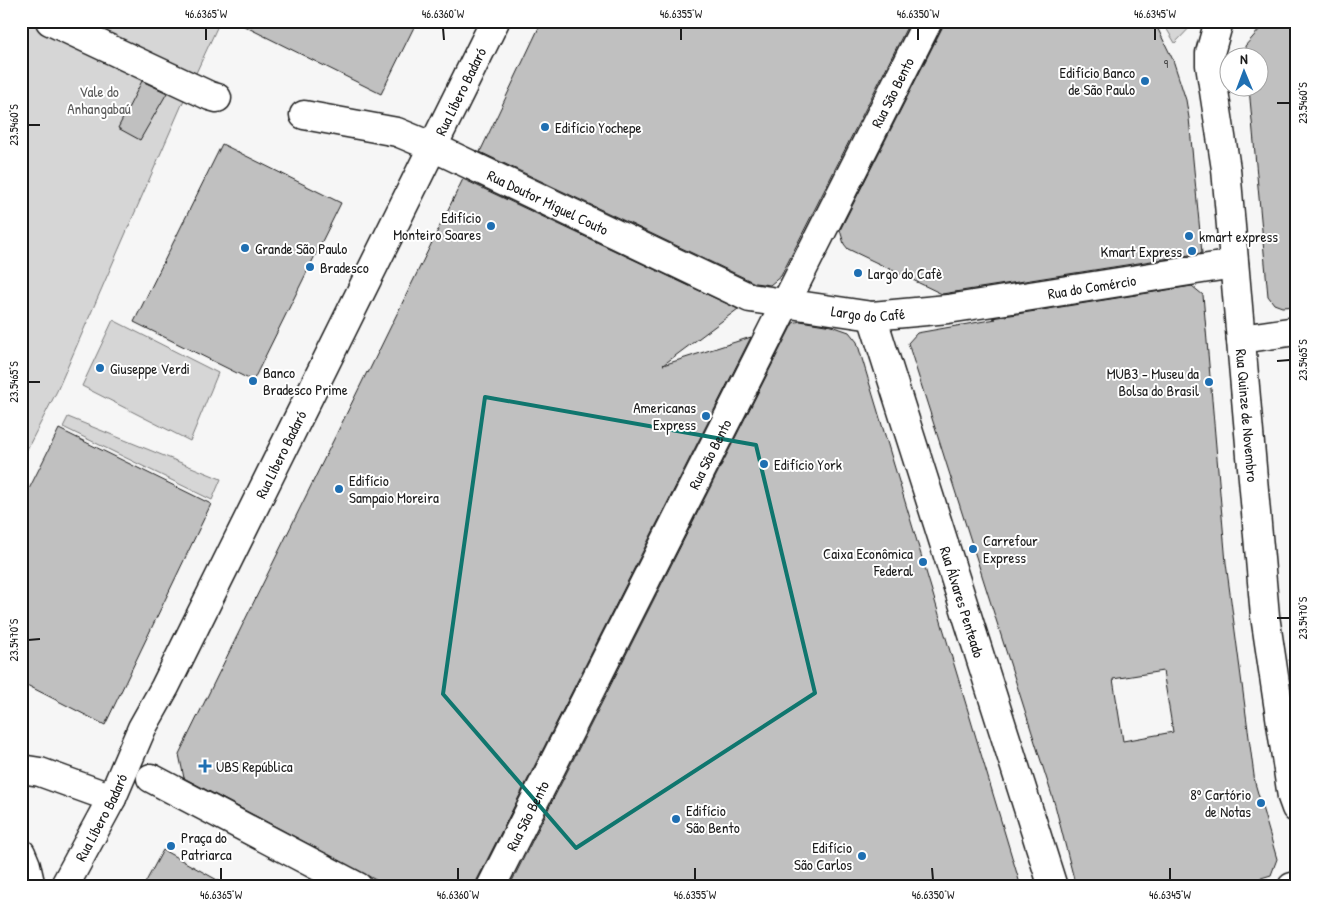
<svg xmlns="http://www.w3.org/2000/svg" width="1317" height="908" font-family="'Patrick Hand',sans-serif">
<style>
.green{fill:#d6d6d6;stroke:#797979}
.building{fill:#c0c0c0;stroke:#1c1c1c;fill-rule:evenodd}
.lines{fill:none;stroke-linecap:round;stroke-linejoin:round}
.street-casing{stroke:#1c1c1c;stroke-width:31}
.secondary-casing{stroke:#1c1c1c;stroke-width:31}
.street{stroke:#fff;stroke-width:28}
.secondary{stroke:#fff;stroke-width:28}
.marked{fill:none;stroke:#0f766e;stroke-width:4;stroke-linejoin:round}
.ticks{fill:none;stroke:#1c1c1c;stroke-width:2}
.poi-dot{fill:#1f6fb2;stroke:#fff;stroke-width:2}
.labels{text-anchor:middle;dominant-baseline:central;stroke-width:4;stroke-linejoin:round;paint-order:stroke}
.number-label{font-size:12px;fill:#454545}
.poi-label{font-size:15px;fill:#1c1c1c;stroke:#fff;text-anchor:start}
.park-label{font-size:15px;fill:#5d5d5d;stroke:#fff}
.street-label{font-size:15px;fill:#1c1c1c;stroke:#fff}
.neatline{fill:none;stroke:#1c1c1c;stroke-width:2}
.ticks-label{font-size:12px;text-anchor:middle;fill:#1c1c1c}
</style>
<rect width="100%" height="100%" fill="#f6f6f6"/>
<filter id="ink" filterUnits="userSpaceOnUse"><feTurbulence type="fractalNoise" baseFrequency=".02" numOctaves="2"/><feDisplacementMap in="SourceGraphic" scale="10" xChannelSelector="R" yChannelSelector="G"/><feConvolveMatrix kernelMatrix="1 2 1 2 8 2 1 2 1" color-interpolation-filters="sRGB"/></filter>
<g filter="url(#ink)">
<path class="green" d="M21 21H220L190 86 57 391 21 461Z
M1162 21H1196L1175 43Z
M113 320 218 373 190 441 82 386Z
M68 417 221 479 212 500 63 427Z"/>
<path class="building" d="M234 21H417L381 94Z
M542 21H824L840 30 845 21H910L781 276 770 285 755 283 480 152Z
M943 21H1154L1173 60 1186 100 1189 118 1202 253 942 294 848 249 844 244 840 230 942 28Z
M1267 21H1296V306L1282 307 1274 304 1268 296 1249 88H1260V58H1246L1245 46Z
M142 81 167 93 140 140 118 128Z
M222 144 341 203 253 381 134 322Z
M463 179 738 309 663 365 751 337 477 880 476 887H389L184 778 179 754 367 372 368 373Z
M1192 286 1203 295 1226 563 1255 783 1277 859 1271 875 1232 887H1076L1055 805 908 343 917 333 996 319 992 318ZM1163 671 1173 732 1123 741 1113 679Z
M800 321 832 326 849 332 857 342 1021 887H862L861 882 825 887H509L793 323Z
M59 429 211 504 105 725 21 682V505Z
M163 850 230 887H143Z"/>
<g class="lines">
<g class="street-casing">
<g id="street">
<path d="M50 21 210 96 217 98"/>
<path id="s1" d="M1219 21 1210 53V65L1226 169 1265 616 1292 797 1296 808"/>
<path id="s2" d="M304 115 397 132 433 147 750 298 872 316 948 309 1234 264"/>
<path id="s3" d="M872 316 1053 887"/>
<path d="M1241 339 1296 331"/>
<path d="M151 778 358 887"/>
<path id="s4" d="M491 887 928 21"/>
<path d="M1292 887 1296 886"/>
</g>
</g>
<g class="secondary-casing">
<g id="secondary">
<path d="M21 769 40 772 112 798"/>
<path d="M21 853 26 865 31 887"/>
<path id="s5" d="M64 887 112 798 142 728 165 687 495 21"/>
</g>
</g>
<use href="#street" class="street"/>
<use href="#secondary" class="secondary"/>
</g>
</g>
<path class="marked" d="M485 397 756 445 815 693 576 848 443 694Z"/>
<path class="ticks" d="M206 28V40M443 28 444 40M681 28V40M918 28V40M1155 28V40M1277 103H1290M28 125H40M1277 361 1290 360M28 382H40M1277 618H1290M28 640 40 639M221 868V880M458 868V880M695 868V880M932 868 933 880M1170 868V880"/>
<g class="poi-dot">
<circle cx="1145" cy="81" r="5"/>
<circle cx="545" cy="127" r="5"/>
<circle cx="491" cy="226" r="5"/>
<circle cx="1189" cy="236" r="5"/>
<circle cx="245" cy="248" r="5"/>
<circle cx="1192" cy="251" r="5"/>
<circle cx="310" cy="267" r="5"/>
<circle cx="858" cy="273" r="5"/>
<circle cx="100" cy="368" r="5"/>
<circle cx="253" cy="381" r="5"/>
<circle cx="1209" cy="382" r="5"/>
<circle cx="706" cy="416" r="5"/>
<circle cx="764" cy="464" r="5"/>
<circle cx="339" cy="489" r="5"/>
<circle cx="973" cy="549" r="5"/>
<circle cx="923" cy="562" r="5"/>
<path d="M202.5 758.5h5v5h5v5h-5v5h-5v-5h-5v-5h5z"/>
<circle cx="1261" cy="803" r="5"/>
<circle cx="676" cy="819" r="5"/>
<circle cx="171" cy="846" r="5"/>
<circle cx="862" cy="856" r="5"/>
</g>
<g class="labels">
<g class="number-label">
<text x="1166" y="63">9</text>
</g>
<g class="poi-label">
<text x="1135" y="72" text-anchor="end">Edifício Banco<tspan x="1135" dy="17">de São Paulo</tspan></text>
<text x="555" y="127">Edifício Yochepe</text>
<text x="481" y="217" text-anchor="end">Edifício<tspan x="481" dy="17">Monteiro Soares</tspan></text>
<text x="1199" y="236">kmart express</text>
<text x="255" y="248">Grande São Paulo</text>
<text x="1182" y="251" text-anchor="end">Kmart Express</text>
<text x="320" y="267">Bradesco</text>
<text x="868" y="273">Largo do Cafè</text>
<text x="110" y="368">Giuseppe Verdi</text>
<text x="263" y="372">Banco<tspan x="263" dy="17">Bradesco Prime</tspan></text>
<text x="1199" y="373" text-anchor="end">MUB3 - Museu da<tspan x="1199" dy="17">Bolsa do Brasil</tspan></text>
<text x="696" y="407" text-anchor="end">Americanas<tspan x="696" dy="17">Express</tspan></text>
<text x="774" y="464">Edifício York</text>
<text x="349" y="480">Edifício<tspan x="349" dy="17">Sampaio Moreira</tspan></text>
<text x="983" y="540">Carrefour<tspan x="983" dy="17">Express</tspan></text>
<text x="913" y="553" text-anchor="end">Caixa Econômica<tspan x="913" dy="17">Federal</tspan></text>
<text x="216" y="766">UBS República</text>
<text x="1251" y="794" text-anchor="end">8º Cartório<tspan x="1251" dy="17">de Notas</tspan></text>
<text x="686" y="810">Edifício<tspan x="686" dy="17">São Bento</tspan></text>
<text x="181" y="837">Praça do<tspan x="181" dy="17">Patriarca</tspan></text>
<text x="852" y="847" text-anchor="end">Edifício<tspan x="852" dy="17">São Carlos</tspan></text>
</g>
<g class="park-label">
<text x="99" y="91">Vale do<tspan x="99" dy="17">Anhangabaú</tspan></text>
</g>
<g class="street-label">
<text stroke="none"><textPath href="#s5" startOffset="889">Rua Líbero Badaró</textPath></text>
<text stroke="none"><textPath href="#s4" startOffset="890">Rua São Bento</textPath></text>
<text stroke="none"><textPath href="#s2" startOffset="261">Rua Doutor Miguel Couto</textPath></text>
<text stroke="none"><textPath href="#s2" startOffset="830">Rua do Comércio</textPath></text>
<text stroke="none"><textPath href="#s2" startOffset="604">Largo do Café</textPath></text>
<text stroke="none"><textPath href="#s1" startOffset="398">Rua Quinze de Novembro</textPath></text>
<text stroke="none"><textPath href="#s5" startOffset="484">Rua Líbero Badaró</textPath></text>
<text stroke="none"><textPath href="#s4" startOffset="485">Rua São Bento</textPath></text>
<text stroke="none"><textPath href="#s3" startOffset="300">Rua Álvares Penteado</textPath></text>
<text stroke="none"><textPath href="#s4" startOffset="80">Rua São Bento</textPath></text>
<text stroke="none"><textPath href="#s5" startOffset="79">Rua Líbero Badaró</textPath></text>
</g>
</g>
<rect width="1317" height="908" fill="none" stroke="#fff" stroke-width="55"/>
<g transform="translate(1244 72) rotate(359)"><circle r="24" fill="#ffffff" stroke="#a4a4a4"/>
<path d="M0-4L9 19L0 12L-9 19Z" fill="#1f6fb2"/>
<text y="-8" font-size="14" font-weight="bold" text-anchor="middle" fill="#1c1c1c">N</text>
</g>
<rect x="28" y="28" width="1262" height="852" class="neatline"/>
<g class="ticks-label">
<text x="206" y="18">46.6365°W</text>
<text x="443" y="18">46.6360°W</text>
<text x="681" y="18">46.6355°W</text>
<text x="918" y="18">46.6350°W</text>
<text x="1155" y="18">46.6345°W</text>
<text transform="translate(1303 103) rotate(-90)" y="4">23.5460°S</text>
<text transform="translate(14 125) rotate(-90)" y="4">23.5460°S</text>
<text transform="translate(1303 360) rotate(-90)" y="4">23.5465°S</text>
<text transform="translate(14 382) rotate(-90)" y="4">23.5465°S</text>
<text transform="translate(1303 618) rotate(-90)" y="4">23.5470°S</text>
<text transform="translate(14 640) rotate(-90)" y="4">23.5470°S</text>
<text x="221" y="899">46.6365°W</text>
<text x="458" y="899">46.6360°W</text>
<text x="695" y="899">46.6355°W</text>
<text x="933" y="899">46.6350°W</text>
<text x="1170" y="899">46.6345°W</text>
</g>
</svg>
